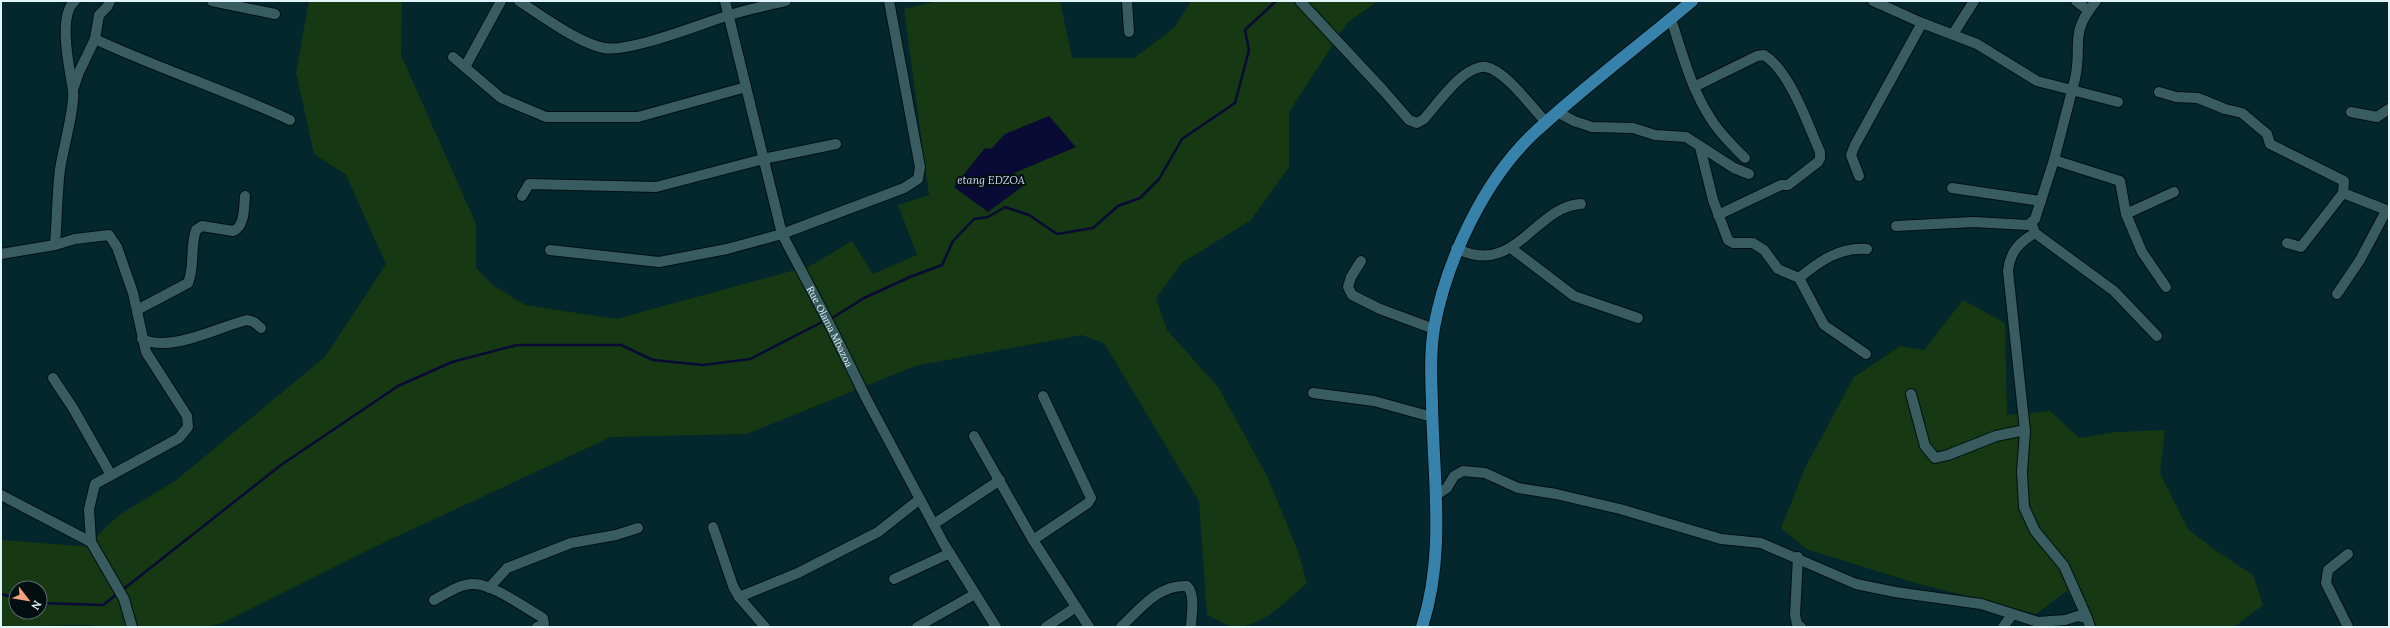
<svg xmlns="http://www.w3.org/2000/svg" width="2390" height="628" font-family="Lora,serif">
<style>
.green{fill:#163812;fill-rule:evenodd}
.water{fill:#090b35}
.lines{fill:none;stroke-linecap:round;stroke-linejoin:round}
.stream{stroke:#090b35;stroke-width:2.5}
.minor-casing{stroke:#000f12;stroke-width:12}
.major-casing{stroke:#000f12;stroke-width:14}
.minor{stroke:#395c61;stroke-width:10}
.major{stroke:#3682aa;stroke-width:12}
.labels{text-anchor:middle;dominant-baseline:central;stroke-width:4;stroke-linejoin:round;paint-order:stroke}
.street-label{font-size:10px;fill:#e1f4f7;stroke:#020e10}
.water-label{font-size:11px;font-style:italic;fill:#ced7f6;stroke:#020e10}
</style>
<rect width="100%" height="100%" fill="#03272c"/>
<path class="green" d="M309 1H402L401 55 476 224V268L493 285 525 305 616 319 810 266 852 241 873 274 917 255 898 205 929 195 904 9 938 1H1060L1072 58H1134L1174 28 1191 1H1378L1347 23 1289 112V167L1251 220 1182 263 1156 298 1167 330 1218 387 1267 476 1298 551 1307 583C1289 599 1261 628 1235 627 1226 625 1216 619 1207 615L1199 501 1104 343 1081 335 915 366 747 434 611 437 370 549 222 623 206 627H105L83 625 1 627V540L93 547 98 535 119 515 175 481 325 357 386 264 346 175 314 154 296 73ZM16 588H40V612H16Z
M1963 300 2005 323 2007 415 2050 411 2079 438 2116 432 2165 430 2160 473 2188 529 2218 552 2253 575 2263 605 2234 627H2086L2067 591 2036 614 1912 582 1806 549 1781 528 1805 468 1854 377 1900 346 1924 350Z"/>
<path class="water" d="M1049 116 1076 147 1014 173 1023 186 988 212 954 187 985 148 991 149 1005 134Z"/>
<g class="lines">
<path class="stream" d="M829 320 864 298 910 277 942 265 953 241 974 219 988 217 1005 207 1029 215 1057 234 1093 228 1118 206 1140 198 1159 179 1182 139 1235 103 1249 50 1245 30 1276 1
M121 591 281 465 398 386 452 362 517 345H621L653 360 703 365 750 359 824 321
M1 594 16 598
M40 603 103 605 117 594"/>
<g class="minor-casing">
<g id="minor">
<path d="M212 1 275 14"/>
<path d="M519 1C541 15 578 43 604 48 629 53 700 24 727 16 746 9 766 6 786 1"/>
<path id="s1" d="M725 1 782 234 831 327 866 398 944 544 996 627"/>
<path d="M1127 1 1129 32"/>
<path d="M1300 1 1383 90 1409 120 1417 123 1424 119C1436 105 1449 87 1463 76 1469 71 1479 66 1486 67 1505 70 1533 109 1547 123"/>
<path d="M1873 1 1922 23 1977 44 2037 81 2118 102"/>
<path d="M2076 1 2089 11"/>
<path d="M2096 1C2068 35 2083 44 2075 79 2068 106 2061 133 2054 160L2120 181 2126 214 2142 252 2166 287"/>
<path d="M1671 19C1682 52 1691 89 1711 119 1720 134 1733 146 1745 158"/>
<path d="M1953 34 1974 1"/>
<path d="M95 39C159 69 226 90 290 120"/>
<path d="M453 57 501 98 546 117H638L746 87"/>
<path d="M465 67 501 1"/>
<path d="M1694 87 1757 56 1764 55C1790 71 1808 125 1820 152V158L1818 162 1788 185H1781L1718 215"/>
<path d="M73 90 79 72 95 39 99 15 107 7 110 1"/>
<path d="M2159 92 2176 97 2198 98 2225 109 2242 113 2267 134 2270 144 2344 181 2343 193 2301 247 2287 243"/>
<path d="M2351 112 2377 117 2389 109"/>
<path d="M1559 113 1574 121 1592 127 1633 128 1655 135 1686 137 1734 168 1749 174"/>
<path d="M1700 147 1713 200 1728 240 1733 243H1753L1764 250 1778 269 1799 278 1824 325 1866 354"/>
<path d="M1859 176 1851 155 1855 145 1922 23"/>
<path d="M1952 188 2041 201"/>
<path d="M2343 193 2389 211"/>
<path d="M522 196 529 184 656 187 763 159 836 144"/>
<path d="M2126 214 2174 192"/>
<path d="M1896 226 1973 222 2028 225 2035 219 2054 160"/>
<path d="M2033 227 2035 233 2114 291 2157 336"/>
<path d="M2035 233C2019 242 2010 252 2008 271L2025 431 2022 472 2024 507 2035 531 2064 566 2087 618"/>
<path d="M55 245C57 220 57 194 60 169 63 149 75 108 73 90 70 71 57 15 75 1"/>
<path d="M1456 248C1514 279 1535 206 1581 204"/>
<path d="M1511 248 1574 296 1638 318"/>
<path d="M550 250 659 262 727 249 782 234 904 188 918 179 920 167 889 1"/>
<path d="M1 254 55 245 75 239 109 235 117 247 133 293 146 352 187 416 188 427 179 438 95 484 89 509 91 542"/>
<path d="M1361 261 1351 277 1348 287 1352 295 1380 309 1434 329"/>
<path d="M1799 278C1820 261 1839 247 1867 249"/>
<path d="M2337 294 2360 260 2386 211"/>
<path d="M137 310 188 283C195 266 190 247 196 230L202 226 233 231C245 227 244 206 245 196"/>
<path d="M142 339C170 353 218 327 247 320L254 322 261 328"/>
<path d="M53 378 73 408 111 475"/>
<path d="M1313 393 1374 401 1432 417"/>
<path d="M1911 394 1925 446 1935 458 1948 455 1996 436 2025 430"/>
<path d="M974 436 1033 540 1089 627"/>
<path d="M1 495 91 542 124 599 132 627"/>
<path d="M1436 495 1447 488 1454 476 1463 471 1485 473 1518 488 1556 494 1620 509 1721 539 1761 543 1856 584 1895 592 1981 604 2038 622 2065 620 2078 616 2087 618 2090 627"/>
<path d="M934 524 1000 480"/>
<path d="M713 527 733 586 739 597 765 627"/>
<path d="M1033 540 1088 503 1091 498 1043 396"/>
<path d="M2348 554 2328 570 2326 583 2348 627"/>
<path d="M1798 557 1795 615 1797 624 1801 627"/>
<path d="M894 579 950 553"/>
<path d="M489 588 507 568 571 543 616 535 638 528"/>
<path d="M739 597 798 573 878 532 920 499"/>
<path d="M434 600C446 594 461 583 474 584 493 584 525 608 543 618L544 624 537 627"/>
<path d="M917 627 975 594"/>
<path d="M1046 627 1076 607"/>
<path d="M1121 627C1140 609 1159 584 1187 586 1196 595 1191 616 1191 627"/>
<path d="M2003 627 2012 615"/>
</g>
</g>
<g class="major-casing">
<path id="major" d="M1422 627C1446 553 1433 478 1432 402 1431 378 1430 352 1434 328 1446 262 1483 182 1532 135 1582 88 1639 46 1692 1"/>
</g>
<use href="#minor" class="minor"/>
<use href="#major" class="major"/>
</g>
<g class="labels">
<g class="street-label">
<text stroke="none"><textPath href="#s1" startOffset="344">Rue Olama Mbazoa</textPath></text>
</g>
<g class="water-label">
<text x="991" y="180">etang EDZOA</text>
</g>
</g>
<rect width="2390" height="628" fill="none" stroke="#e1f4f7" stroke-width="4"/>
<g transform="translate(28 600) rotate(121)"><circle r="19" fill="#020e10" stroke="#5b6a6c"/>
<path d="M0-3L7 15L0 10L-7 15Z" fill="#f2a07f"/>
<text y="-6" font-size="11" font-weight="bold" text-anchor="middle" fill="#e1f4f7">N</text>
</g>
</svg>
